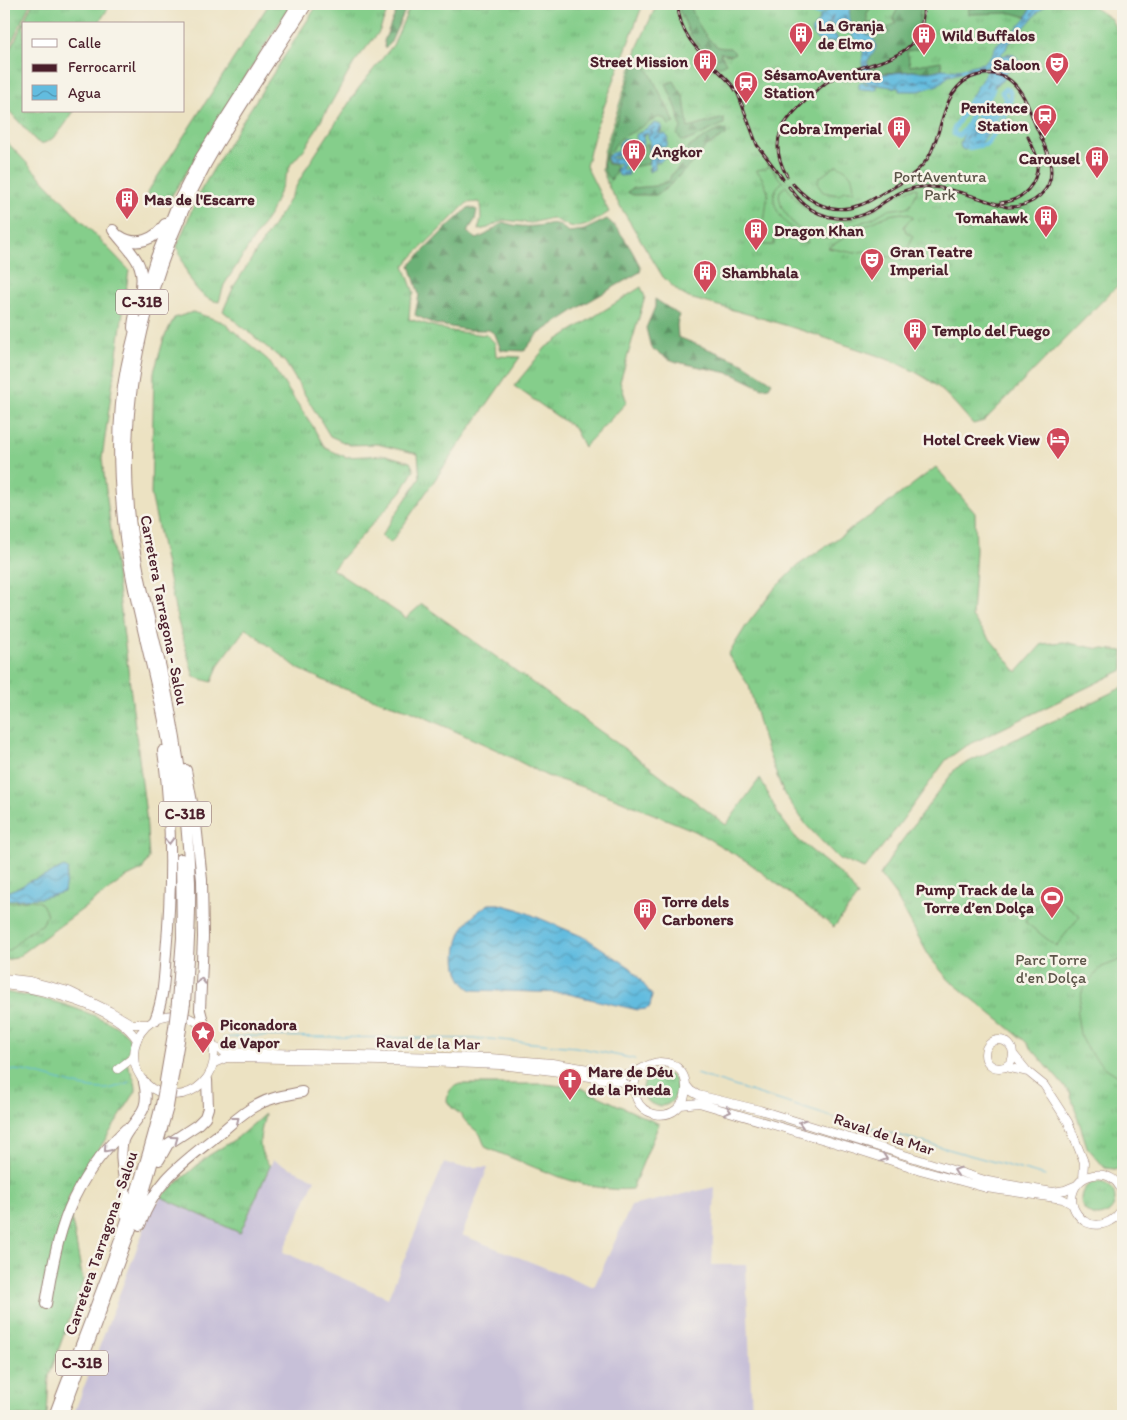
<svg xmlns="http://www.w3.org/2000/svg" width="1127" height="1420" font-family="Itim,sans-serif">
<style>
.industrial{fill:#c7c0d8}
.grass{fill:url(#grass-tufts);stroke:#68765b}
.forest{fill:url(#forest-firs);stroke:#5b6851}
.garden{fill:#85ce8b;stroke:#68765b}
.water{fill:url(#water-waves);stroke:#566e85}
.lines{fill:none;stroke-linecap:round;stroke-linejoin:round}
.stream{stroke:#62bcdf;stroke-width:1}
.canal{stroke:#62bcdf;stroke-width:5}
.ferry{stroke:#52566a;stroke-width:1;stroke-dasharray:6 5;stroke-linecap:butt}
.tertiary-casing{stroke:#9b8076;stroke-width:9}
.trunk-casing{stroke:#9b8076;stroke-width:12}
.tertiary{stroke:#fff;stroke-width:8}
.trunk{stroke:#fff;stroke-width:10}
.rail-casing{stroke:#4a1f2b;stroke-width:3}
.rail{stroke:#f7f3e8;stroke-width:1;stroke-dasharray:4;stroke-linecap:butt}
.trunk-bridge-casing{stroke:#9b8076;stroke-width:12;stroke-linecap:butt}
.trunk-bridge{stroke:#fff;stroke-width:10}
.oneway{stroke:#ae9aa0}
.labels{text-anchor:middle;dominant-baseline:central;stroke-width:5;stroke-linejoin:round;paint-order:stroke}
.shield{fill:#f7f3e8;stroke:#7e5f64;stroke-width:1}
.shield-label{font-size:15px;font-weight:bold;fill:#4a1f2b}
.poi-label{font-size:16px;font-weight:bold;fill:#4a1f2b;stroke:#f7f3e8;text-anchor:start}
.park-label{font-size:16px;fill:#5c5448;stroke:#f7f3e8}
.street-label{font-size:16px;fill:#4a1f2b;stroke:#f7f3e8}
</style>
<defs>
<pattern id="grass-tufts" width="24" height="20" patternUnits="userSpaceOnUse" patternTransform="scale(1.25)"><rect width="24" height="20" fill="#85ce8b"/><path d="M3 7l-1-3M5 7V3M7 7l1-3M15 17l-1-3M17 17v-4M19 17l1-3" fill="none" stroke="#74b078"/></pattern>
<pattern id="forest-firs" width="22" height="20" patternUnits="userSpaceOnUse" patternTransform="scale(1.25)"><rect width="22" height="20" fill="#6cb177"/><path d="M5 1l3.5 6h-7zM16 11l3.5 6h-7z" fill="#5b8f62"/></pattern>
<pattern id="water-waves" width="16" height="10" patternUnits="userSpaceOnUse" patternTransform="scale(1.25)"><rect width="16" height="10" fill="#62bcdf"/><path d="M0 5q4-4 8 0t8 0" fill="none" stroke="#5398b5"/></pattern>
</defs>
<rect width="100%" height="100%" fill="#f7f3e8"/>
<filter id="ink" filterUnits="userSpaceOnUse"><feTurbulence type="fractalNoise" baseFrequency=".02" numOctaves="2"/><feDisplacementMap in="SourceGraphic" scale="10" xChannelSelector="R" yChannelSelector="G"/><feConvolveMatrix kernelMatrix="1 2 1 2 8 2 1 2 1" color-interpolation-filters="sRGB"/></filter>
<filter id="wash" filterUnits="userSpaceOnUse"><feTurbulence type="fractalNoise" baseFrequency=".0096" numOctaves="4" result="noise"/><feDisplacementMap in="SourceGraphic" scale="20" xChannelSelector="R" yChannelSelector="G"/><feGaussianBlur stdDeviation="1.12" result="paint"/><feColorMatrix in="noise" values="0 0 0 0 0 0 0 0 0 0 0 0 0 0 0 0 0 1.4 0 .05"/><feComposite in="paint" operator="in"/></filter>
<g filter="url(#wash)">
<rect width="100%" height="100%" fill="#ece2c2"/>
<path class="industrial" d="M273 1160 315 1179 283 1252 388 1298 444 1163 461 1167H488L462 1235 594 1287 631 1206 715 1187 712 1265H746L752 1416H73L151 1211 161 1197 240 1233Z"/>
<path class="grass" d="M4 4H30L4 58Z
M32 4H111L98 24H24V111H74C65 124 57 140 41 144L36 141 4 105V63Z
M269 4H291L166 205 147 193Z
M318 4H390L379 32 354 63 306 147 291 164 271 212 224 285 219 302C192 298 185 267 177 246L198 195 238 128Z
M411 4H643L597 125 586 166 609 212C584 228 579 233 552 218L531 223 503 220 488 228 478 230 481 219 480 202 467 203 414 255 404 266 414 293 410 304 409 319 450 331 487 335 495 343 496 356 520 357 391 543 381 536 420 478 418 454 377 444 350 445 330 436 285 362 223 311 234 286 283 210 307 167 358 89 393 45Z
M657 4H1089L1111 19 1123 42V281L1113 290 984 421 973 424C958 407 944 389 924 377 900 362 873 354 846 345 794 327 742 312 689 298L680 293 663 277 608 186 602 169 604 152 638 46Z
M4 139 129 270 102 458 146 815 149 858 142 870 125 878 16 958 4 960Z
M641 287 645 297 620 382 627 402 584 447 574 428 514 386 546 347Z
M193 312 223 322 268 360 312 425 325 448 346 457 386 455 410 462 414 470 402 491 332 569 406 618 422 604 646 764 726 825 760 778 778 814 796 838 844 877 858 896 834 927 748 862 695 831 602 793 547 776 497 750 413 712 336 686 299 669 246 628 219 664 212 682 194 677 177 618 151 494 154 372 164 338 174 318Z
M936 467 975 513 976 550 972 617 1017 672 1042 644 1064 642 1094 648 1123 651V670L964 747 946 760 890 837 864 869 839 859 807 826 783 792 764 741 749 686 728 655 746 626 775 588 797 566 883 507Z
M1123 687V1170L1105 1168 1087 1147 1070 1093 1025 1041 949 980 930 958 896 896 880 875 898 846 956 768Z
M4 992C26 996 50 999 71 1007 84 1011 127 1027 130 1040 132 1047 128 1052 125 1058 128 1068 137 1080 136 1091L68 1198 83 1281 49 1376 47 1416H4Z
M643 1089a17 17 0 1 1 34 0a17 17 0 1 1-34 0Z
M460 1084H545L581 1088 659 1124 632 1189C587 1194 529 1164 487 1148L484 1144 480 1134 467 1123 460 1114 452 1108 447 1101C448 1091 451 1087 460 1084Z
M265 1114C261 1135 254 1147 270 1166L240 1233 161 1197 208 1156 237 1138Z
M1081 1199a17 17 0 1 1 34 0a17 17 0 1 1-34 0Z"/>
<path class="forest" d="M399 4H408L390 44 385 49 384 41Z
M679 4H691C690 14 709 43 718 47 722 48 727 48 730 48L735 53 731 55 720 53 726 63 721 66H718L690 35 682 15 680 13Z
M851 4H874L867 13V23L883 24 886 29 896 23 893 18 900 4H921L918 30 923 35 922 40 926 41C923 49 915 50 907 51L910 66 941 61 942 69 930 72 912 71 872 74 867 62 874 51 870 36C852 28 845 24 851 4Z
M1011 4H1032V6L1027 17 1012 13 968 14 969 8H1002Z
M637 56 647 67 675 123 669 125 665 119 659 117 620 139C615 144 614 148 608 153L606 160 608 164 616 165 615 174 611 180C605 176 604 170 603 163Z
M674 81 684 98 688 128 724 118V124L689 140 682 141 677 134 681 129 677 110 666 84Z
M723 129 726 131V135L705 147 699 156 667 188 656 195H633L627 192 633 188 655 186 669 181 671 175 687 159 686 149 712 133Z
M647 143 651 155 648 164 627 168 626 157 634 158C640 154 642 146 647 143Z
M469 207 477 210 475 220 467 232 477 239 487 234 503 222C514 226 523 227 535 226 552 225 552 218 568 232L584 230 607 219C623 232 632 251 641 268L640 272 586 303 537 335 524 351 501 350 495 334 489 330H468L434 324 415 315 419 295 410 265 444 230Z
M655 299 679 315 677 325 678 337 741 362 772 382 769 387 762 388 733 374 677 362 669 359 651 348 646 328 655 307Z"/>
<path class="garden" d="M837 165C850 172 853 174 854 191H844L839 195 823 192 818 185 819 178Z
M770 166 782 182C759 201 790 230 807 240L808 243 787 239V238L776 235 773 245H764L762 239 768 192 761 176 756 170 765 169Z
M786 186C791 193 797 201 803 207 820 222 850 225 869 213 885 204 898 190 917 188 917 195 912 202 909 207L887 210 873 218 853 226 838 237 830 239 807 234 794 225 782 208 779 196 780 191Z
M902 213 911 215 913 218 908 221 904 227 906 232 913 236 903 260 864 251 855 253 828 248 860 228 889 215Z
M1048 891 1080 916 1056 946 1025 922Z
M28 900 38 901 42 904 47 914 42 925C27 930 17 945 4 954V903Z
M1123 959V1079L1104 1067 1088 1050 1080 1034 1077 1014 1083 988 1102 967Z"/>
<path class="water" d="M829 4H851C841 40 873 26 876 45 877 51 869 57 867 62L870 72 876 75 912 71 930 72 942 69 954 70 983 63 991 56 997 44 1014 31 1027 17 1032 4H1047L1039 11 1012 41 1008 43 1006 49 1001 54 1003 56 1009 53C1030 60 1008 69 1004 74L1006 76 1005 78 992 89 988 97 978 109 968 102 990 66 949 76 938 85 919 91H899V88L870 84 877 86V89L875 90 859 89V84L863 81 865 84H869L864 80C866 74 863 69 862 63 862 56 865 51 862 45L849 32 844 33 843 27H840L842 22H839L838 27 830 24 833 15 829 24H826L827 31 823 32V37L834 34V36H837V42L832 41 827 42 817 40 811 30 819 21 820 16 832 8V6Z
M977 118 980 121 991 119 995 122 982 142 964 150 961 148 960 144C961 140 966 129 968 126H972Z
M655 123 661 125 663 128 659 134H665L668 137 667 145 665 147 655 145 653 147 654 148 664 150V158L660 162H655V169L649 172 650 160 653 157H658L660 154 649 150 650 140 648 138V133L643 136 644 143 635 154 629 155 626 154 625 145 622 155 611 157 613 159 623 156C628 161 624 165 622 169L623 171 628 170 629 175 621 176 618 175 616 169 621 163H609L607 158C610 152 613 153 619 151V143L623 139 629 140 632 145 630 148 632 150 637 143 636 135Z
M64 867 68 869 64 892 41 898 4 900V893L22 886 29 881 43 877Z
M489 904H499L518 909 586 938 631 968 652 995 650 1007 646 1009 638 1010 564 993 472 990C453 980 453 949 462 931 467 920 479 910 489 904Z"/>
<g class="lines">
<path class="stream" d="M223 1038 246 1036 490 1039 576 1047 635 1059
M4 1070C39 1068 72 1090 107 1089 115 1088 122 1085 129 1082
M696 1074 835 1118
M854 1123 1045 1176"/>
<path class="canal" d="M820 6 823 9 818 13 808 11 807 9 809 7Z
M1123 23 1122 26 1123 29
M977 102C972 113 968 130 958 136L954 134V129L971 100C974 100 978 102 980 105L978 114 981 118 986 116 988 106 992 104 995 106 996 111 988 119
M981 113 993 89
M968 148 987 144C994 132 1017 103 1009 90L1005 89 1002 92 1006 100 1005 103 991 124"/>
<path class="ferry" d="M844 4C842 31 856 27 868 45 869 51 866 55 865 61 863 78 877 80 890 82L894 88 900 83 917 82 987 64 993 58 1001 47 1032 15 1036 9V4
M986 87 989 81V72L992 70 1000 69 1002 66 1003 57 1007 55H1013L1016 60 1015 65 1004 70 993 89
M988 119 982 124 980 131 971 135V140L974 143 980 140 990 125
M968 148 965 146 964 142 977 120
M628 173 623 174 620 173 619 169 624 163 622 159 612 161 610 159V156L620 153 621 145 625 142 628 145V151L633 153 640 144 641 136 657 126 660 128V131L657 132H651L650 136 652 138 659 136H663L666 141 662 146 655 143 652 145V149L660 150 662 155 661 158 653 161 652 167 648 169"/>
</g>
</g>
<g filter="url(#ink)">
<g class="lines">
<g class="tertiary-casing">
<path id="tertiary" d="M4 978 30 981 69 991 110 1011 132 1024H148
M4 985C41 989 117 1006 137 1040
M134 1055a40 40 0 1 1 80 0a40 40 0 1 1-80 0Z
M985 1054a14 14 0 1 1 28 0a14 14 0 1 1-28 0Z
M214 1047 225 1052 490 1058 552 1063 625 1075C639 1074 646 1062 660 1062 699 1062 692 1122 654 1114 647 1112 640 1107 637 1100 632 1090 634 1080 640 1071
M1014 1055 1028 1072 1044 1085 1068 1122 1084 1162 1083 1179
M214 1063 226 1058H232L427 1062 500 1065 552 1071 622 1082 629 1086 634 1092
M1006 1067 1028 1072
M118 1069 134 1057
M686 1085 691 1091 698 1095 760 1110 988 1181 1053 1192 1065 1190 1077 1185
M681 1105 699 1103 855 1149 920 1170 986 1188 1063 1199 1073 1205
M1123 1198C1118 1160 1065 1172 1073 1206 1075 1212 1079 1217 1084 1221 1092 1226 1102 1226 1110 1221 1119 1216 1123 1208 1123 1199"/>
</g>
<g class="trunk-casing">
<path id="trunk" d="M113 230C133 256 148 262 139 298 137 308 133 318 133 328
M120 236C136 247 155 240 165 224
M147 286 155 260 178 202 201 157 298 4
M137 321C134 337 129 353 126 369 117 414 118 464 122 509 127 574 146 638 160 702 169 740 174 779 179 817
M186 770 196 824 202 880 203 937 200 1010 205 1029
M177 1002 182 938 181 859
M185 1003C188 963 191 923 190 882 188 822 180 763 169 705 156 639 135 575 129 509 118 389 150 269 206 164 214 149 224 134 233 119 257 80 282 42 307 4
M155 1020C164 998 164 976 166 953 172 886 172 817 163 751
M165 1081 174 1028
M172 1082 181 1029
M159 1160 168 1144 197 1125 205 1117 208 1108 207 1080
M124 1213C130 1188 117 1164 123 1140 125 1135 128 1131 131 1127 144 1111 149 1104 144 1082
M140 1225C156 1181 179 1166 214 1138 228 1127 241 1113 257 1105 271 1097 287 1095 302 1092
M46 1304C58 1230 69 1183 126 1129
M54 1416C92 1314 135 1212 161 1105
M62 1416 143 1196 168 1107"/>
</g>
<use href="#tertiary" class="tertiary"/>
<use href="#trunk" class="trunk"/>
<g class="rail-casing">
<path id="rail" d="M678 4C678 40 711 61 732 85L738 94 757 145 783 179
M787 176C766 139 784 119 812 95 820 87 829 79 839 75 877 60 927 60 923 4
M789 187C794 193 798 199 804 204 823 220 850 223 871 211 888 200 901 188 922 187 945 185 984 200 1007 207 1032 208 1056 190 1050 163 1048 150 1040 136 1035 124 1029 109 1024 92 1011 81 1003 74 990 72 979 75 940 84 945 130 928 158 918 173 903 182 887 191 878 195 870 202 860 205 834 215 810 204 793 184
M1000 203C1023 201 1040 183 1037 159 1036 152 1031 144 1028 137"/>
</g>
<use href="#rail" class="rail"/>
<g class="trunk-bridge-casing">
<path id="trunk-bridge" d="M174 1028 177 1002
M181 1029 185 1003
M161 1105 165 1084
M168 1107 172 1082"/>
</g>
<use href="#trunk-bridge" class="trunk-bridge"/>
</g>
<defs><path id="oneway-chevron" d="M-2-3.5L2.5 0L-2 3.5" fill="none" stroke-width="1.6" stroke-linecap="round" stroke-linejoin="round" transform="scale(1.25)"/></defs>
<g class="oneway">
<use href="#oneway-chevron" transform="translate(169 841) rotate(89)"/>
<use href="#oneway-chevron" transform="translate(201 981) rotate(-88)"/>
<use href="#oneway-chevron" transform="translate(728 1111) rotate(16)"/>
<use href="#oneway-chevron" transform="translate(236 1120) rotate(-38)"/>
<use href="#oneway-chevron" transform="translate(802 1123) rotate(-163)"/>
<use href="#oneway-chevron" transform="translate(175 1139) rotate(-36)"/>
<use href="#oneway-chevron" transform="translate(107 1149) rotate(131)"/>
<use href="#oneway-chevron" transform="translate(884 1158) rotate(18)"/>
<use href="#oneway-chevron" transform="translate(957 1171) rotate(-162)"/>
</g>
</g>
<defs>
<g id="building-pin" transform="scale(1.25)"><path d="M0 17L-7.5 6A9.5 9.5 0 1 1 7.5 6Z" fill="#d1495b" stroke="#f7f3e8"/><path d="M-4-6H4V6H1V3H-1V6H-4ZM-2.5-4.3h1.7v1.8h-1.7ZM.8-4.3h1.7v1.8H.8ZM-2.5-1h1.7V.8h-1.7ZM.8-1h1.7V.8H.8Z" fill="#fff"/></g>
<g id="theatre-pin" transform="scale(1.25)"><path d="M0 17L-7.5 6A9.5 9.5 0 1 1 7.5 6Z" fill="#d1495b" stroke="#f7f3e8"/><path d="M-5-5.5Q0-4 5-5.5V0Q5 5 0 6Q-5 5-5 0ZM-3.3-2.5H-1v1.5H-3.3ZM1-2.5H3.3v1.5H1ZM-2.8 1Q0 5.5 2.8 1Z" fill="#fff"/></g>
<g id="station-pin" transform="scale(1.25)"><path d="M0 17L-7.5 6A9.5 9.5 0 1 1 7.5 6Z" fill="#d1495b" stroke="#f7f3e8"/><path d="M-3-6H3Q5-6 5-4V2Q5 4 3 4L4.5 6H3L1.5 4h-3L-3 6H-4.5L-3 4Q-5 4-5 2V-4Q-5-6-3-6ZM-3.5-4v3h7v-3ZM-3.5 1v1.5H-2V1ZM2 1v1.5H3.5V1Z" fill="#fff"/></g>
<g id="hotel-pin" transform="scale(1.25)"><path d="M0 17L-7.5 6A9.5 9.5 0 1 1 7.5 6Z" fill="#d1495b" stroke="#f7f3e8"/><path d="M-6-4.5h1.5V1H6V5H4.5V3h-9V5H-6ZM-4 0a1.8 1.8 0 1 1 3.6 0ZM.5 0V-2.5h3Q6-2.5 6 0Z" fill="#fff"/></g>
<g id="stadium-pin" transform="scale(1.25)"><path d="M0 17L-7.5 6A9.5 9.5 0 1 1 7.5 6Z" fill="#d1495b" stroke="#f7f3e8"/><path d="M0-5a6.5 5 0 1 0 0 10a6.5 5 0 1 0 0-10ZM-3.5-1.8h7v3.6h-7Z" fill="#fff"/></g>
<g id="sight-pin" transform="scale(1.25)"><path d="M0 17L-7.5 6A9.5 9.5 0 1 1 7.5 6Z" fill="#d1495b" stroke="#f7f3e8"/><path d="M0-6L1.8-2.2L6-1.7L2.9 1.2L3.7 5.4L0 3.3L-3.7 5.4L-2.9 1.2L-6-1.7L-1.8-2.2Z" fill="#fff"/></g>
<g id="church-pin" transform="scale(1.25)"><path d="M0 17L-7.5 6A9.5 9.5 0 1 1 7.5 6Z" fill="#d1495b" stroke="#f7f3e8"/><path d="M-1.2-6h2.4v3.5h3.3v2.4h-3.3V6h-2.4V-.1h-3.3v-2.4h3.3Z" fill="#fff"/></g>
</defs>
<g fill-rule="evenodd">
<use href="#building-pin" x="801" y="34"/>
<use href="#building-pin" x="924" y="35"/>
<use href="#building-pin" x="705" y="61"/>
<use href="#theatre-pin" x="1057" y="64"/>
<use href="#station-pin" x="746" y="83"/>
<use href="#station-pin" x="1045" y="116"/>
<use href="#building-pin" x="899" y="128"/>
<use href="#building-pin" x="634" y="151"/>
<use href="#building-pin" x="1097" y="158"/>
<use href="#building-pin" x="127" y="199"/>
<use href="#building-pin" x="1046" y="217"/>
<use href="#building-pin" x="756" y="230"/>
<use href="#theatre-pin" x="872" y="260"/>
<use href="#building-pin" x="705" y="272"/>
<use href="#building-pin" x="915" y="330"/>
<use href="#hotel-pin" x="1058" y="439"/>
<use href="#stadium-pin" x="1052" y="898"/>
<use href="#building-pin" x="645" y="910"/>
<use href="#sight-pin" x="203" y="1033"/>
<use href="#church-pin" x="570" y="1080"/>
</g>
<g class="labels">
<g class="shield">
<rect x="116" y="289.5" width="52" height="25" rx="4"/>
<rect x="159" y="801.5" width="52" height="25" rx="4"/>
<rect x="56" y="1350.5" width="52" height="25" rx="4"/>
</g>
<g class="shield-label">
<text x="142" y="302">C-31B</text>
<text x="185" y="814">C-31B</text>
<text x="82" y="1363">C-31B</text>
</g>
<g class="poi-label">
<text x="818" y="25">La Granja<tspan x="818" dy="18">de Elmo</tspan></text>
<text x="942" y="35">Wild Buffalos</text>
<text x="688" y="61" text-anchor="end">Street Mission</text>
<text x="1040" y="64" text-anchor="end">Saloon</text>
<text x="764" y="74">SésamoAventura<tspan x="764" dy="18">Station</tspan></text>
<text x="1028" y="107" text-anchor="end">Penitence<tspan x="1028" dy="18">Station</tspan></text>
<text x="882" y="128" text-anchor="end">Cobra Imperial</text>
<text x="652" y="151">Angkor</text>
<text x="1080" y="158" text-anchor="end">Carousel</text>
<text x="144" y="199">Mas de l'Escarre</text>
<text x="1028" y="217" text-anchor="end">Tomahawk</text>
<text x="774" y="230">Dragon Khan</text>
<text x="890" y="251">Gran Teatre<tspan x="890" dy="18">Imperial</tspan></text>
<text x="722" y="272">Shambhala</text>
<text x="932" y="330">Templo del Fuego</text>
<text x="1040" y="439" text-anchor="end">Hotel Creek View</text>
<text x="1034" y="889" text-anchor="end">Pump Track de la<tspan x="1034" dy="18">Torre d’en Dolça</tspan></text>
<text x="662" y="901">Torre dels<tspan x="662" dy="18">Carboners</tspan></text>
<text x="220" y="1024">Piconadora<tspan x="220" dy="18">de Vapor</tspan></text>
<text x="588" y="1071">Mare de Déu<tspan x="588" dy="18">de la Pineda</tspan></text>
</g>
<g class="park-label">
<text x="940" y="176">PortAventura<tspan x="940" dy="18">Park</tspan></text>
<text x="1051" y="959">Parc Torre<tspan x="1051" dy="18">d'en Dolça</tspan></text>
</g>
<g class="street-label">
<text transform="translate(164 610) rotate(79)">Carretera Tarragona - Salou</text>
<text transform="translate(428 1043) rotate(1)">Raval de la Mar</text>
<text transform="translate(884 1134) rotate(18)">Raval de la Mar</text>
<text transform="translate(101 1243) rotate(-71)">Carretera Tarragona - Salou</text>
</g>
</g>
<rect width="1127" height="1420" fill="none" stroke="#f7f3e8" stroke-width="20"/>
<rect x="22" y="22" width="162" height="90" fill="#f7f3e8" stroke="#b29e9c"/>
<rect x="32" y="39" width="25" height="8" fill="#ffffff" stroke="#b29e9c"/>
<text x="68" y="48" font-size="15" fill="#4a1f2b">Calle</text>
<rect x="32" y="64" width="25" height="8" fill="#4a1f2b" stroke="#b29e9c"/>
<text x="68" y="72" font-size="15" fill="#4a1f2b">Ferrocarril</text>
<rect x="32" y="85" width="25" height="15" fill="url(#water-waves)" stroke="#b29e9c"/>
<text x="68" y="98" font-size="15" fill="#4a1f2b">Agua</text>
</svg>
